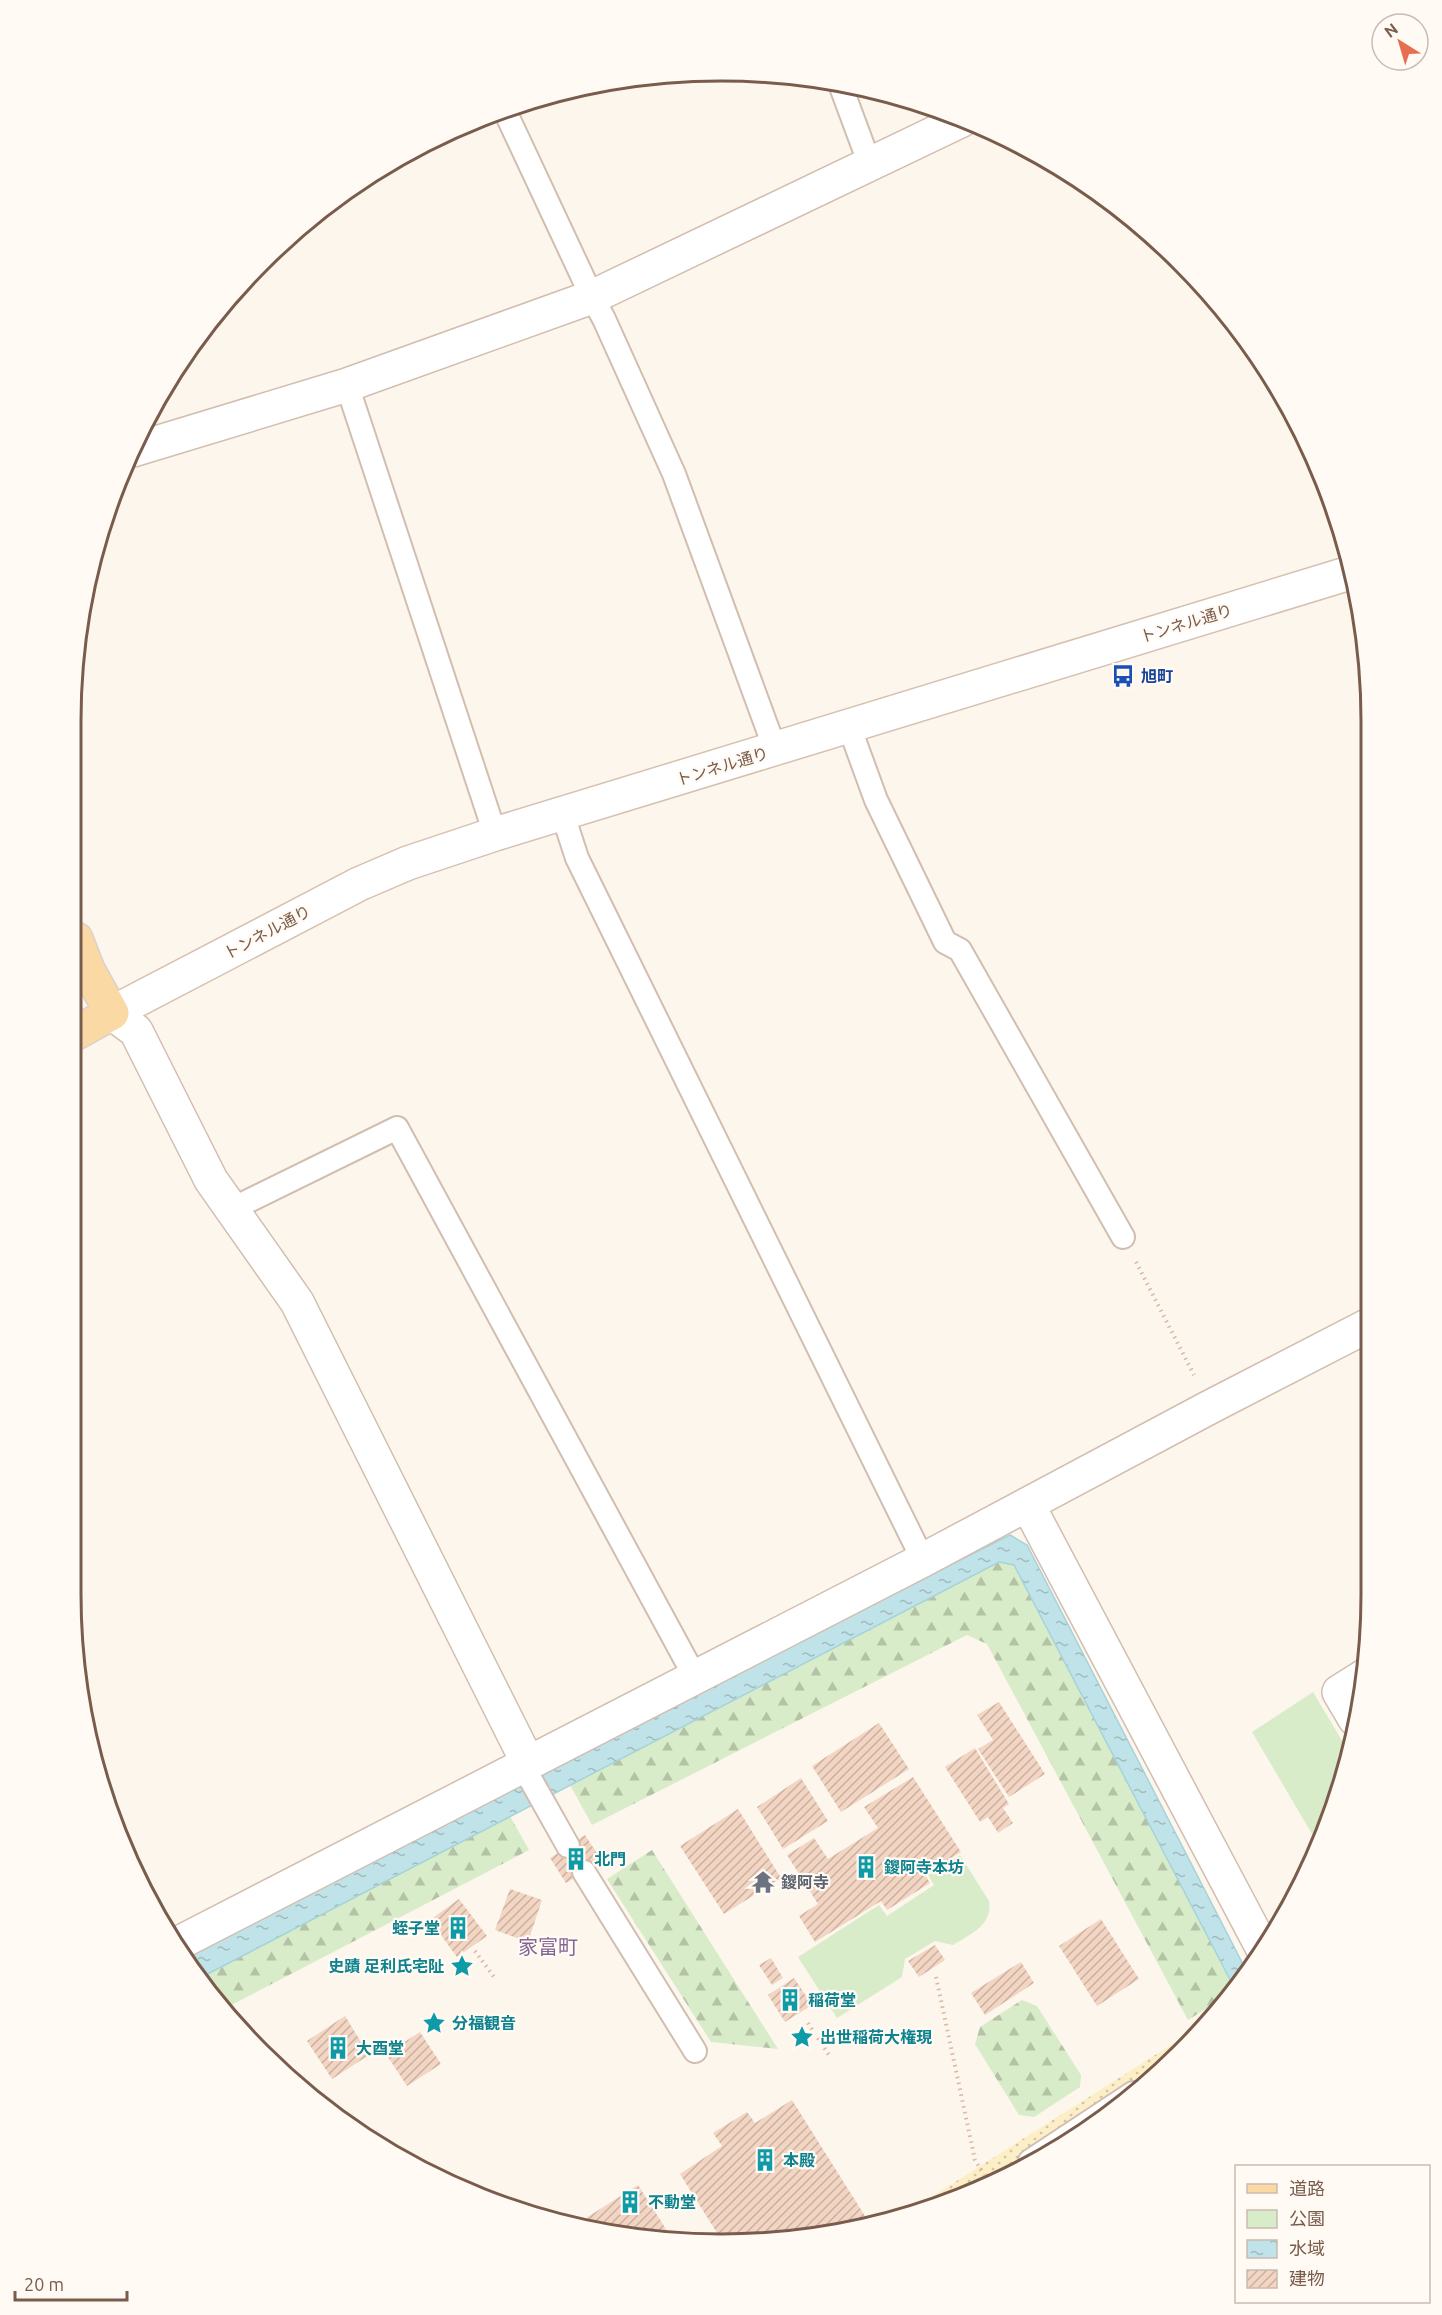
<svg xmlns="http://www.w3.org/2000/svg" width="1442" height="2315" font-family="Ubuntu,'Noto Sans JP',sans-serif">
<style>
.forest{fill:url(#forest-firs)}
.sand{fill:url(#sand-dots)}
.green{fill:#d8ecc9}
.water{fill:url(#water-ripples);stroke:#a5d3da;stroke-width:1.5}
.building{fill:url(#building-hatch)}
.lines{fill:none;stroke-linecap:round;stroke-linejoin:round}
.lane-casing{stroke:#d1beb0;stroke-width:26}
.street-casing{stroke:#d1beb0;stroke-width:36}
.secondary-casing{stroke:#d6c0b0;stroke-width:36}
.primary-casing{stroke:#dad1cd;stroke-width:36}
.path{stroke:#d9b8a5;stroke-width:4;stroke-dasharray:1.5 4.5;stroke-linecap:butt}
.lane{stroke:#fff;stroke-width:22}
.street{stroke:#fff;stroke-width:33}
.secondary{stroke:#fff;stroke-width:33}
.primary{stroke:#fbd9a5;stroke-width:33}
.labels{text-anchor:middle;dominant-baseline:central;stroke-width:4.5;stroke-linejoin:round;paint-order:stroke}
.street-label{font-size:16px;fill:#7a5c4d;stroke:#fffaf3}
.transit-label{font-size:16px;font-weight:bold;fill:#164399;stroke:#fffaf3;text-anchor:start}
.culture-label{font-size:16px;font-weight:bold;fill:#0d838f;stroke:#fffaf3;text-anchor:start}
.worship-label{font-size:16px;font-weight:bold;fill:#5b616d;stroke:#fffaf3;text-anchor:start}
.quarter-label{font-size:20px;fill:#846695;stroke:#fffaf3}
.rim{fill:none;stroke:#7a5c4d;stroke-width:3}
</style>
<defs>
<pattern id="forest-firs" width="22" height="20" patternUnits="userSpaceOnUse" patternTransform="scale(1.5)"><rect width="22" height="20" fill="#d8ecc9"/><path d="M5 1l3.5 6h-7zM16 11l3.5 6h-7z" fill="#b4c2a5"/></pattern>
<pattern id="sand-dots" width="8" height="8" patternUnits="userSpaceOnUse" patternTransform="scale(1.5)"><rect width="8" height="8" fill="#fcefc7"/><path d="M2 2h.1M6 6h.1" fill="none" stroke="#d1c5a4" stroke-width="1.8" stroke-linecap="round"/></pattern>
<pattern id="water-ripples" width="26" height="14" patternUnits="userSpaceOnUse" patternTransform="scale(1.5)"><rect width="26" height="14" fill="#bfe3e8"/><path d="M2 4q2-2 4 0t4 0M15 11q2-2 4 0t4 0" fill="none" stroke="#a0bbbe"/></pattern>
<pattern id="building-hatch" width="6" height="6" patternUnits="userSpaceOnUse" patternTransform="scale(1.5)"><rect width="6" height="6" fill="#f3d5c3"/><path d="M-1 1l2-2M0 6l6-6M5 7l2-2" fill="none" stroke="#cab0a1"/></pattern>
</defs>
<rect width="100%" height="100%" fill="#fdf6ec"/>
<path class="forest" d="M999 1562 1014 1565 1236 1990 1188 2020 987 1644 967 1635 592 1825 570 1785Z
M510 1816 529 1850 224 2009 205 1990 198 1979Z
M652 1850 778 2049 711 2042 607 1879Z
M1022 2000 1037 2006 1081 2075 1080 2087 1034 2117 1019 2115 975 2044 980 2027Z"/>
<path class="sand" d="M1193 2031 1197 2036 1181 2054 1083 2135 930 2210 900 2217Z"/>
<path class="green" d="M1313 1692 1347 1749 1327 1825 1312 1834 1252 1732Z
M960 1855 989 1901C993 1925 971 1934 953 1945L935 1941 905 1959 902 1977 837 2018 798 1957 879 1905 887 1916 934 1885 928 1875Z"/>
<path class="water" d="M1010 1535 1027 1545 1247 1972 1236 1991 1014 1565 999 1562 198 1979 184 1957 468 1806Z"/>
<path class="building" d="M999 1702 1045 1774 1009 1797 978 1749 993 1740 977 1715Z
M879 1723 909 1769 841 1812 812 1766Z
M975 1748 1009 1804 1003 1808 1013 1823 998 1833 988 1817 980 1822 945 1767Z
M913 1777 961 1852 925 1875 930 1883 887 1910 881 1901 815 1942 799 1916 818 1904 787 1855 814 1838 828 1859 878 1828 864 1807Z
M801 1778 828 1821 783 1849 757 1807Z
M738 1809 781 1878 724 1914 680 1846Z
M585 1835 602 1861 566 1883 550 1858Z
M510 1889 542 1900 528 1942 495 1930Z
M459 1899 487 1936 457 1957 430 1920Z
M1101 1919 1139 1979 1097 2006 1059 1946Z
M935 1945 945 1960 919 1977 908 1961Z
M771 1958 783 1978 772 1985 759 1965Z
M1021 1962 1034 1983 985 2015 971 1993Z
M794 1978 812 2005 785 2022 768 1995Z
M1214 2015H1215L1202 2030 1199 2025Z
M345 2016 369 2055 332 2079 307 2041Z
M420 2032 441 2064 407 2086 386 2054Z
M792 2100 865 2216 843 2230 806 2239 724 2244 680 2174 722 2146 713 2133 747 2112 755 2123Z
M638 2185 671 2237 667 2239 595 2232 586 2218Z"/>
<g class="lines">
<g class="lane-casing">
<path id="lane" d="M840 84 870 165
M504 109 592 297 604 319 674 474 775 749
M347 385 495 834
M849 726 876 800 945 942 960 950 1123 1237
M563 815 577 858 923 1560
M232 1209 397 1128 695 1677
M523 1766 568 1846
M584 1872 695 2051
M1030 2161 1133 2093"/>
</g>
<g class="street-casing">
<path id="street" d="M133 450 347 385 592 297 962 120
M112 1013 136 1031 211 1180 297 1302 528 1763
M1028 1505 1262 1947
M1355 1719 1339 1692 1366 1675
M177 1944 923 1560 1210 1407 1367 1326"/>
</g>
<g class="secondary-casing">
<path id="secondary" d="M112 1013 359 884 408 863 495 834 1353 572"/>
</g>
<g class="primary-casing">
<path id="primary" d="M76 939 88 970 112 1013 76 1033"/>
</g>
<path class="path" d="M1136 1262 1194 1375
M475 1951 494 1977
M936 1977 975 2160 984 2175
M808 2023 831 2058"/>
<use href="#lane" class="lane"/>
<use href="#street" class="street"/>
<use href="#secondary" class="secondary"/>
<use href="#primary" class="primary"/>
</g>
<defs>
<g id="bus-bare" transform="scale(1.8)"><path d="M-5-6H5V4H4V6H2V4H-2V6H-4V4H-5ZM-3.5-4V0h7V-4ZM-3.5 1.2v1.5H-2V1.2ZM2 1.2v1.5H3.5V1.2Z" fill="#1a4fb4" stroke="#fffaf3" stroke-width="2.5" paint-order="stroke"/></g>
<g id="building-bare" transform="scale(1.8)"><path d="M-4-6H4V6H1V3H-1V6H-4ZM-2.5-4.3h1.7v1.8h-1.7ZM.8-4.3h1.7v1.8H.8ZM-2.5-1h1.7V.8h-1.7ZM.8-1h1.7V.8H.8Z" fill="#0f9aa8" stroke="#fffaf3" stroke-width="2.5" paint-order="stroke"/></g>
<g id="temple-bare" transform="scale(1.8)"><path d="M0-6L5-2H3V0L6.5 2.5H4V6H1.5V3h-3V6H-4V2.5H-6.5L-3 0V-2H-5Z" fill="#6b7280" stroke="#fffaf3" stroke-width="2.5" paint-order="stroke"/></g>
<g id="sight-bare" transform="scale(1.8)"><path d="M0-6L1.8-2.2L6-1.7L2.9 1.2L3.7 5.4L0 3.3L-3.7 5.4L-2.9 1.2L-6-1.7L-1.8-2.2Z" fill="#0f9aa8" stroke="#fffaf3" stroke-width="2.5" paint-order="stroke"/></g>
</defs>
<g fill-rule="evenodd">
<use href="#bus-bare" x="1123" y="676"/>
<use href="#building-bare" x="576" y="1859"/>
<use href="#building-bare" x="866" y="1867"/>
<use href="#temple-bare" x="763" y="1882"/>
<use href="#building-bare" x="458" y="1928"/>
<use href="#sight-bare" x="462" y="1966"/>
<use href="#building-bare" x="790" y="2000"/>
<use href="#sight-bare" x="434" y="2023"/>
<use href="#sight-bare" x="802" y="2037"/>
<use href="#building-bare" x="338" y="2048"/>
<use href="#building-bare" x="765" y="2160"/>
<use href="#building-bare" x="630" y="2202"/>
</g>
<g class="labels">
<g class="street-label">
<text transform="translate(1186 623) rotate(-17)">トンネル通り</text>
<text transform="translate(722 766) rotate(-17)">トンネル通り</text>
<text transform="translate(267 932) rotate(-28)">トンネル通り</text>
</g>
<g class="transit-label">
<text x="1141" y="676">旭町</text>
</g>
<g class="culture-label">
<text x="594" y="1859">北門</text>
<text x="884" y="1867">鑁阿寺本坊</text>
<text x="440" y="1928" text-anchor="end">蛭子堂</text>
<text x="444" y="1966" text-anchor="end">史蹟 足利氏宅阯</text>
<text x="808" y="2000">稲荷堂</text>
<text x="452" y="2023">分福観音</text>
<text x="820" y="2037">出世稲荷大権現</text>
<text x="356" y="2048">大酉堂</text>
<text x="783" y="2160">本殿</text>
<text x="648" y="2202">不動堂</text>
</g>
<g class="worship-label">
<text x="781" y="1882">鑁阿寺</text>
</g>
<g class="quarter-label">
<text x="548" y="1946">家富町</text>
</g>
</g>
<path d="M0 0H1442V2315H0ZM721 81H721A640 640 0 0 1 1361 721V1594A640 640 0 0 1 721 2234H721A640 640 0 0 1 81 1594V721A640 640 0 0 1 721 81Z" fill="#fffaf3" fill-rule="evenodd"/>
<path class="rim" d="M721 81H721A640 640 0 0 1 1361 721V1594A640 640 0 0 1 721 2234H721A640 640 0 0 1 81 1594V721A640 640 0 0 1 721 81Z"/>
<rect x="1235" y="2165" width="195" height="138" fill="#fffaf3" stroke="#cabbb1" stroke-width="1.5"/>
<rect x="1247" y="2184" width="30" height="9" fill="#fbd9a5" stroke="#cabbb1" stroke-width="1.5"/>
<text x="1289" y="2195" font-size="18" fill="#7a5c4d">道路</text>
<rect x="1247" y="2210" width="30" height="18" fill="#d8ecc9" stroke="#cabbb1" stroke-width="1.5"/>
<text x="1289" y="2225" font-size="18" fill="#7a5c4d">公園</text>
<rect x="1247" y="2240" width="30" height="18" fill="url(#water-ripples)" stroke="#cabbb1" stroke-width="1.5"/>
<text x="1289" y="2255" font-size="18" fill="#7a5c4d">水域</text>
<rect x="1247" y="2270" width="30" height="18" fill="url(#building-hatch)" stroke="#cabbb1" stroke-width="1.5"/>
<text x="1289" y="2285" font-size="18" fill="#7a5c4d">建物</text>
<g transform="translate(1400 42) rotate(323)"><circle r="28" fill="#fffaf3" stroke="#cabbb1" stroke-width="1.5"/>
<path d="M0-4.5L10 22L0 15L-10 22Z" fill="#e76f51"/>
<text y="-9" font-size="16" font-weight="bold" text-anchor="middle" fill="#7a5c4d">N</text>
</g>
<path d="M15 2291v9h112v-9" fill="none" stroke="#7a5c4d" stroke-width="3"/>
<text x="24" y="2291" font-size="18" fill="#7a5c4d" stroke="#fffaf3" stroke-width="4.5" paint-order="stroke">20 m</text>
</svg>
